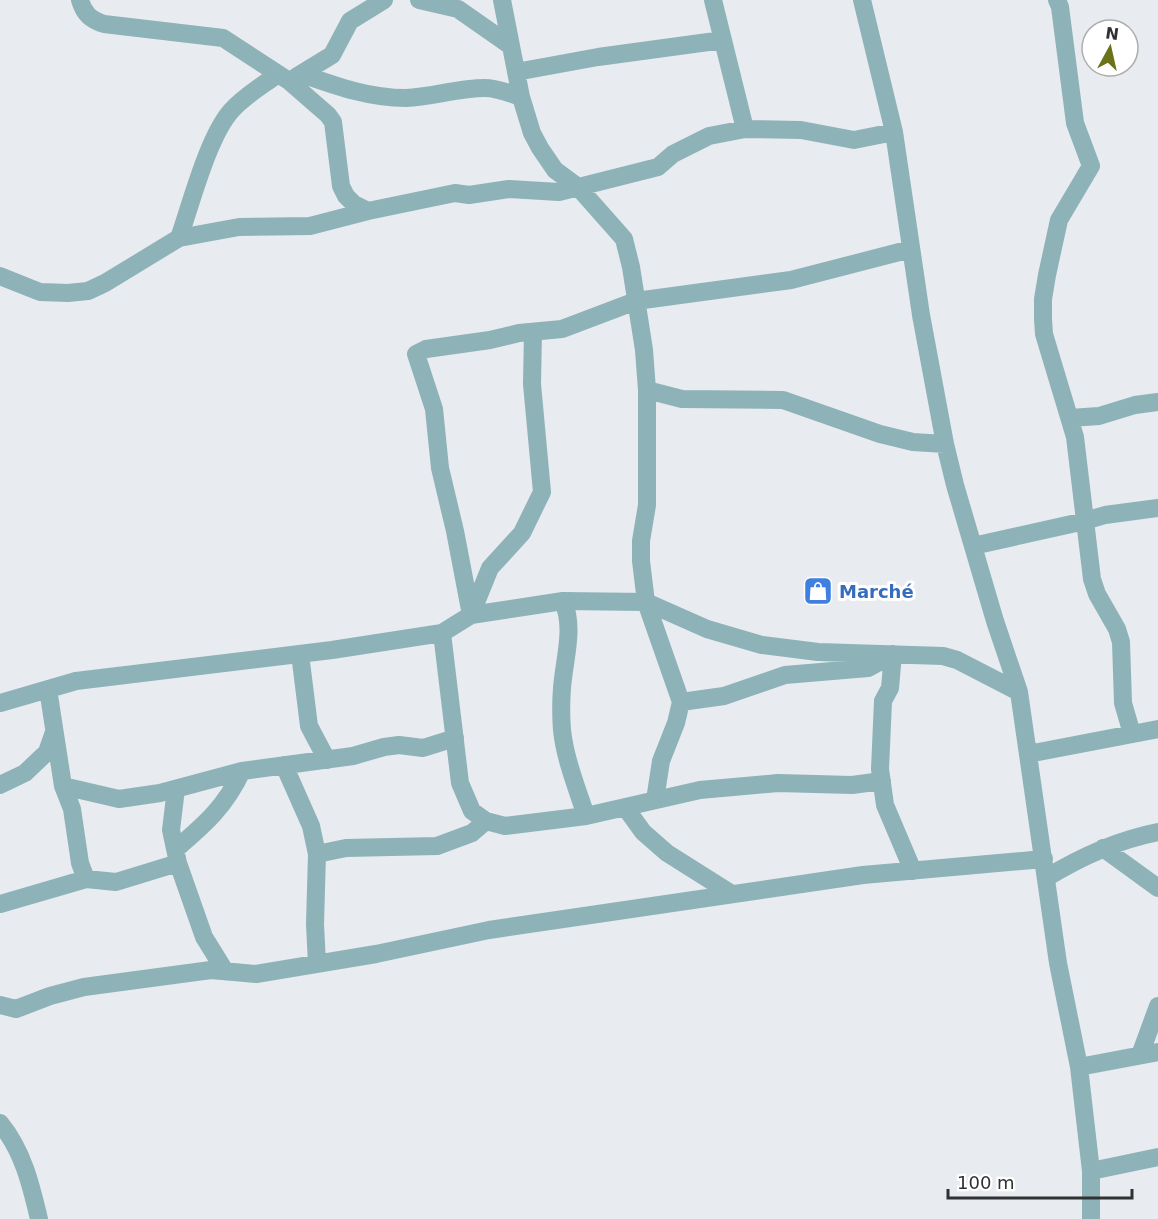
<svg xmlns="http://www.w3.org/2000/svg" width="1158" height="1219" font-family="'DejaVu Sans',sans-serif">
<style>
.lines{fill:none;stroke-linecap:round;stroke-linejoin:round}
.minor{stroke:#8db2b7;stroke-width:18}
.labels{text-anchor:middle;dominant-baseline:central;stroke-width:6;stroke-linejoin:round;paint-order:stroke}
.shop-label{font-size:18px;font-weight:bold;fill:#366cbe;stroke:#fff;text-anchor:start}
</style>
<rect width="100%" height="100%" fill="#e8ebef"/>
<g class="lines">
<path class="minor" d="M80 0C84 14 91 20 104 24L223 38 289 81 328 115 333 122 341 186 346 196 354 204 368 211 455 193 469 195 509 189 559 192 658 167 673 154 709 136 745 129 801 130 854 140 894 132
M419 0 458 9 511 46
M502 0 521 97 532 133 540 148 555 170 578 187 624 239 631 267 644 350 647 390 682 399 783 400 880 434 913 442 945 444
M713 0 745 129
M862 0 894 132 921 315 945 444 955 485 995 621 1019 692 1058 963 1079 1067 1091 1171V1219
M1057 0 1060 7 1075 123 1091 166 1059 220 1047 275 1043 299V319L1044 334 1075 437 1092 579 1097 594 1117 629 1121 642 1123 703 1132 734
M516 72 598 57 723 40
M302 74C336 86 369 98 406 98 432 97 458 88 485 88 497 88 509 93 521 97
M296 77 332 55 350 21 384 0
M179 238C191 204 208 137 231 111 244 96 262 86 278 74
M0 276 40 292 68 293 88 291 105 283 179 238 239 227 310 226 368 211
M647 390V505L641 541V561L646 602 681 702 676 723 661 761 655 800
M1070 418 1099 416 1135 405 1158 402
M973 546 1085 521 1105 515 1158 508
M563 601C575 628 564 660 562 688 561 701 561 717 562 730 565 759 577 788 586 816
M471 615 455 531 440 468 434 409 416 354 426 349 490 340 519 333 562 329 636 301 791 280 911 249
M471 615 490 568 522 533 542 492 532 384 533 332
M442 633 460 783 472 811 486 821 505 826 586 816 700 790 778 783 852 785 882 781
M300 654 309 726 327 760
M893 654 890 688 883 701 880 769 885 805 913 871
M48 689 63 786 72 809 80 863 86 879 116 882 178 863
M681 702 724 696 785 675 868 668 892 655
M0 703 76 681 332 650 442 633 471 615 563 601 646 602 707 629 762 645 818 652 943 656 957 660 1019 692
M1028 754 1158 729
M284 765 311 826 317 854 315 924 317 964
M0 785 25 773 47 752 54 732
M63 786 119 799 160 793 242 771 353 756 384 747 399 745 423 748 455 738
M176 789 171 830 178 863 204 937 225 971
M625 807 643 832 667 853 732 894
M1103 848 1158 888
M176 849C205 824 225 807 242 771
M317 854 346 848 437 846 472 833 486 821
M1046 878C1082 856 1117 840 1158 832
M0 904 86 879
M0 1005 16 1009 50 996 84 987 211 970 256 974 376 954 489 930 863 875 1044 859
M1140 1055 1158 1006
M1079 1067 1158 1052
M0 1123C23 1151 31 1185 39 1219
M1091 1171 1158 1157"/>
</g>
<defs>
<g id="shop-square" transform="scale(1.5)"><rect x="-9" y="-9" width="18" height="18" rx="4" fill="#3f7fe0" stroke="#fff"/><path d="M-5-2.5h2.3a2.7 3.5 0 0 1 5.4 0H5L5.5 6h-11ZM-1.5-2.5h3a1.5 2.3 0 0 0-3 0Z" fill="#fff"/></g>
</defs>
<g fill-rule="evenodd">
<use href="#shop-square" x="818" y="591"/>
</g>
<g class="labels">
<g class="shop-label">
<text x="839" y="591">Marché</text>
</g>
</g>
<g transform="translate(1110 48) rotate(8)"><circle r="28" fill="#ffffff" stroke="#acadad" stroke-width="1.5"/>
<path d="M0-4.5L10 22L0 15L-10 22Z" fill="#6b721a"/>
<text y="-9" font-size="16" font-weight="bold" text-anchor="middle" fill="#303132">N</text>
</g>
<path d="M948 1189v9h184v-9" fill="none" stroke="#303132" stroke-width="3"/>
<text x="957" y="1189" font-size="18" fill="#303132" stroke="#ffffff" stroke-width="4.5" paint-order="stroke">100 m</text>
</svg>
